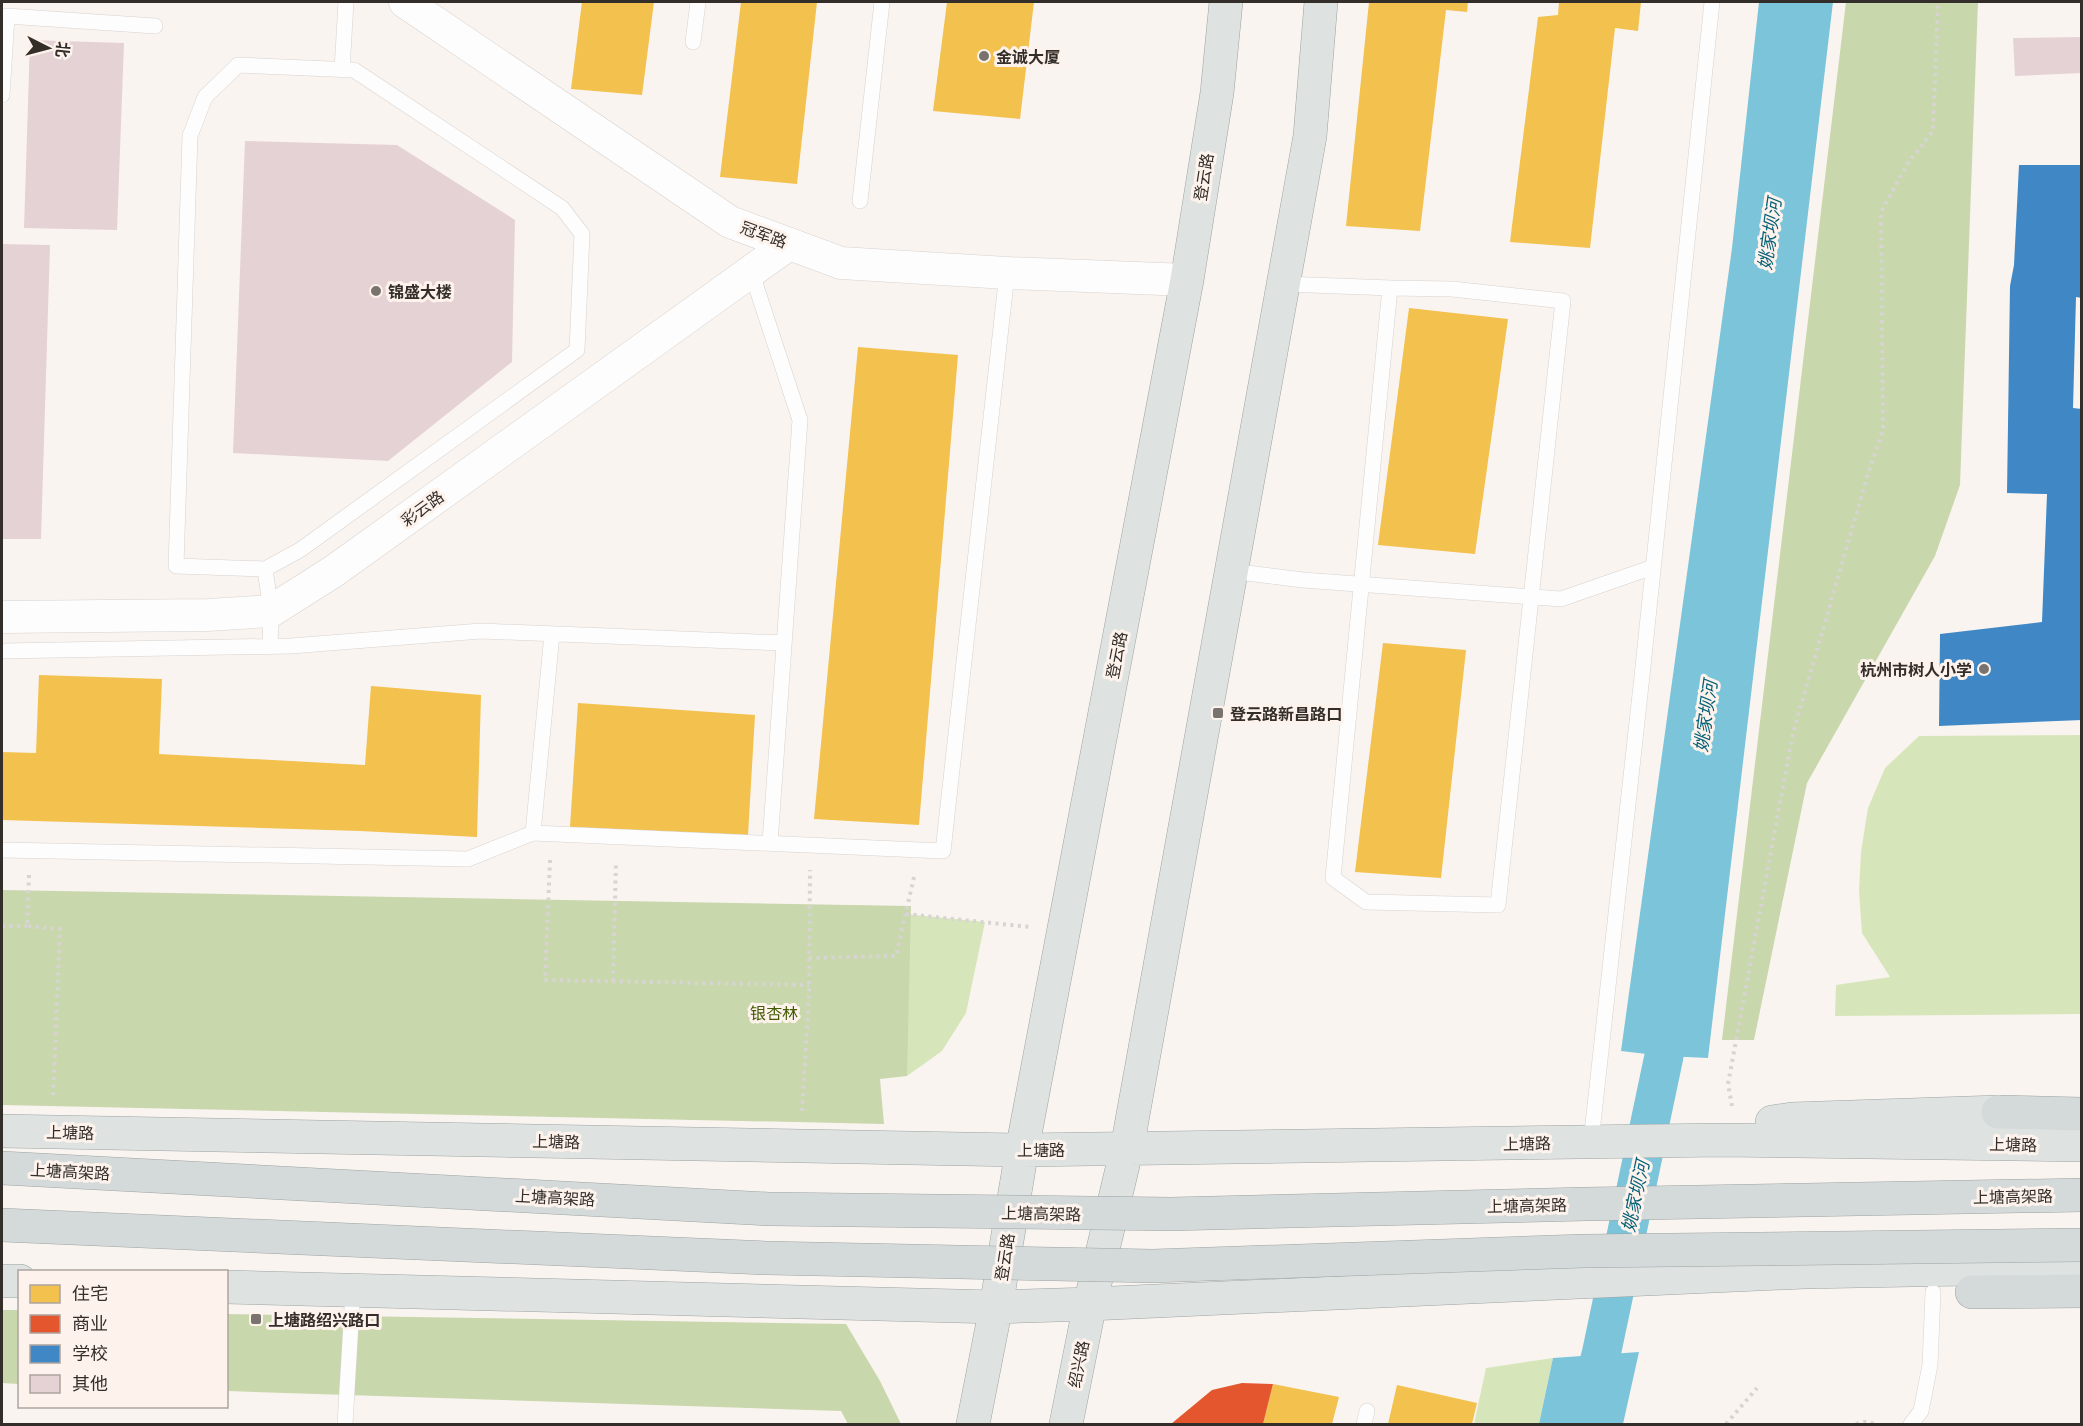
<svg xmlns="http://www.w3.org/2000/svg" width="2083" height="1426" font-family="Lato,'Noto Sans SC',sans-serif">
<style>
.green{fill:#d7e6ba}
.forest{fill:#c9d7ac}
.water{fill:#7bc4da}
.homes{fill:#f2c14e}
.shops{fill:#e4572e}
.schools{fill:#3f88c5}
.lines{fill:none;stroke-linecap:round;stroke-linejoin:round}
.canal{stroke:#7bc4da;stroke-width:39}
.building{fill:#e5d2d5}
.service-casing{stroke:#d7d2ce;stroke-width:16}
.minor-casing{stroke:#d7d2ce;stroke-width:33}
.primary-casing{stroke:#9ca4a2;stroke-width:34}
.trunk-casing{stroke:#9ca4a2;stroke-width:34}
.path{stroke:#d7d4d3;stroke-width:4;stroke-dasharray:3 4.5;stroke-linecap:butt}
.service{stroke:#fefdfd;stroke-width:15}
.minor{stroke:#fefdfd;stroke-width:32}
.primary{stroke:#dee3e2;stroke-width:33}
.trunk{stroke:#d4dada;stroke-width:33}
.trunk-bridge-casing{stroke:#9ca4a2;stroke-width:34;stroke-linecap:butt}
.trunk-bridge{stroke:#d4dada;stroke-width:33}
.poi-dot{fill:#79736f;stroke:#fef3ec;stroke-width:2}
.labels{text-anchor:middle;dominant-baseline:central;stroke-width:6;stroke-linejoin:round;paint-order:stroke}
.poi-label{font-size:16px;font-weight:bold;fill:#332e2a;stroke:#fef3ec;text-anchor:start}
.street-label{font-size:16px;fill:#332e2a;stroke:#fef3ec}
.park-label{font-size:16px;fill:#415b04;stroke:#fef3ec}
.water-label{font-size:18px;font-style:italic;fill:#066178;stroke:#fef3ec}
</style>
<rect width="100%" height="100%" fill="#faf4f0"/>
<path class="green" d="M2081 735V1014L1835 1016 1836 985 1890 977 1862 933 1859 891 1861 852 1868 808 1885 768 1919 736Z
M906 914 985 922 966 1013 942 1051 907 1076Z
M1553 1358 1539 1424H1474L1486 1368Z"/>
<path class="forest" d="M1846 2H1978L1960 485 1935 556 1807 783 1754 1040H1722Z
M2 890 911 906 907 1076 880 1079 884 1124 2 1105Z
M2 1310H19V1384L2 1383Z
M227 1314 846 1324 880 1381 901 1424H848L841 1411 227 1391Z"/>
<path class="water" d="M1759 2H1833L1708 1058 1664 1056 1621 1051 1732 248Z
M1639 1352 1623 1424H1539L1553 1358Z"/>
<path class="homes" d="M582 2H654L642 95 571 89Z
M741 2H817L797 184 720 177Z
M947 2H1034L1020 119 933 111Z
M1369 2H1468L1467 12 1446 10 1420 231 1346 226Z
M1559 2H1641L1638 31 1615 28 1590 248 1510 242 1538 17 1558 15Z
M1409 308 1508 319 1475 554 1378 545Z
M858 347 958 355 919 825 814 819Z
M1383 643 1466 650 1441 878 1355 872Z
M39 675 162 679 159 754 365 765 371 686 481 695 477 837 360 831 2 820V752L36 753Z
M578 703 755 715 748 835 570 827Z
M1273 1384 1339 1397 1332 1424H1263Z
M1397 1385 1477 1403 1472 1424H1388Z"/>
<path class="shops" d="M1242 1383 1273 1384 1263 1424H1171L1212 1390Z"/>
<path class="schools" d="M2019 165H2082V298L2076 297 2073 408 2082 409V720L1939 726 1940 634 2042 622 2047 494 2007 493 2010 286 2014 265Z"/>
<g class="lines">
<path class="canal" d="M1582 1424 1601 1355 1664 1056 1669 1004"/>
</g>
<path class="building" d="M2082 37V73L2015 76 2013 38Z
M30 40 124 43 117 230 24 228Z
M245 141 397 145 515 220 512 362 388 461 233 453Z
M2 244 50 245 41 539H2Z"/>
<g class="lines">
<g class="service-casing">
<path id="service" d="M693 42 698 2
M342 70 346 2
M2 95 7 16 155 26
M860 201 882 2
M751 271 800 420 770 843
M1283 284 1392 288
M1390 288 1452 289 1563 301 1498 905 1366 902 1333 878Z
M265 569 300 550 577 350 582 234 562 208 354 70 238 65 205 97 190 136 176 566 265 569 271 611 270 646
M1231 571 1303 580 1561 599 1653 567
M2 651 291 646 481 631 784 643
M533 833 552 634
M2 850 468 859 533 833 943 851 1007 273
M1591 1142 1642 676 1712 2
M345 1424 353 1290
M1364 1424 1367 1411
M1911 1424 1921 1411 1930 1365 1933 1292"/>
</g>
<g class="minor-casing">
<path id="minor" d="M405 2 730 222 841 263 1007 273 1187 280
M2 617 208 615 271 611 334 571 789 244"/>
</g>
<g class="primary-casing">
<path id="primary" d="M1772 1122 1792 1119 1998 1112
M2 1131 1022 1150 1722 1140 2082 1145
M2 1281H20
M226 1287 996 1307 1090 1304 1804 1272 2082 1267
M973 1424 996 1307 1022 1150 1187 280 1217 93 1226 2
M1066 1424 1090 1304 1127 1148 1310 136 1321 2"/>
</g>
<g class="trunk-casing">
<path id="trunk" d="M1998 1112 2082 1114
M1972 1292 2082 1291"/>
</g>
<path class="path" d="M550 860 545 980 809 985
M29 875 27 926 60 929 53 1098
M906 914 1030 927
M2 926H27
M809 958 896 956 914 877
M613 981 616 862
M1732 1106 1728 1084 1793 733 1868 474 1883 430 1881 212 1908 163 1933 131 1938 2
M802 1111 809 995 810 870
M1726 1424 1757 1388
M1856 1424 1864 1422 1878 1424"/>
<use href="#service" class="service"/>
<use href="#minor" class="minor"/>
<use href="#primary" class="primary"/>
<use href="#trunk" class="trunk"/>
<g class="trunk-bridge-casing">
<path id="trunk-bridge" d="M2 1168 769 1209 1171 1214 1586 1204 2082 1195
M2 1225 767 1258 1153 1266 1584 1251 2082 1245"/>
</g>
<use href="#trunk-bridge" class="trunk-bridge"/>
</g>
<g class="poi-dot">
<circle cx="984" cy="56" r="6"/>
<circle cx="376" cy="291" r="6"/>
<circle cx="1984" cy="669" r="6"/>
<rect x="1212" y="707" width="12" height="12" rx="3"/>
<rect x="250" y="1313" width="12" height="12" rx="3"/>
</g>
<g class="labels">
<g class="poi-label">
<text x="996" y="56">金诚大厦</text>
<text x="388" y="291">锦盛大楼</text>
<text x="1972" y="669" text-anchor="end">杭州市树人小学</text>
<text x="1230" y="713">登云路新昌路口</text>
<text x="268" y="1319">上塘路绍兴路口</text>
</g>
<g class="street-label">
<text transform="translate(1203 177) rotate(-81)">登云路</text>
<text transform="translate(764 234) rotate(20)">冠军路</text>
<text transform="translate(422 508) rotate(-36)">彩云路</text>
<text transform="translate(1116 655) rotate(-79)">登云路</text>
<text transform="translate(70 1132) rotate(1)">上塘路</text>
<text transform="translate(556 1141) rotate(1)">上塘路</text>
<text transform="translate(1527 1143) rotate(-1)">上塘路</text>
<text transform="translate(2013 1144) rotate(1)">上塘路</text>
<text x="1041" y="1149">上塘路</text>
<text transform="translate(70 1171) rotate(3)">上塘高架路</text>
<text transform="translate(2013 1196) rotate(-1)">上塘高架路</text>
<text transform="translate(555 1197) rotate(3)">上塘高架路</text>
<text transform="translate(1527 1205) rotate(-1)">上塘高架路</text>
<text transform="translate(1041 1213) rotate(1)">上塘高架路</text>
<text transform="translate(1004 1257) rotate(-81)">登云路</text>
<text transform="translate(1078 1364) rotate(-79)">绍兴路</text>
</g>
<g class="park-label">
<text x="774" y="1012">银杏林</text>
</g>
<g class="water-label">
<text transform="translate(1769 234) rotate(-82)">姚家坝河</text>
<text transform="translate(1705 716) rotate(-82)">姚家坝河</text>
<text transform="translate(1635 1196) rotate(-78)">姚家坝河</text>
</g>
</g>
<rect width="2083" height="1426" fill="none" stroke="#332e2a" stroke-width="6"/>
<rect x="18" y="1270" width="210" height="138" fill="#fef3ec" stroke="#ada49e" stroke-width="1.5"/>
<rect x="30" y="1285" width="30" height="18" fill="#f2c14e" stroke="#ada49e" stroke-width="1.5"/>
<text x="72" y="1300" font-size="18" fill="#332e2a">住宅</text>
<rect x="30" y="1315" width="30" height="18" fill="#e4572e" stroke="#ada49e" stroke-width="1.5"/>
<text x="72" y="1330" font-size="18" fill="#332e2a">商业</text>
<rect x="30" y="1345" width="30" height="18" fill="#3f88c5" stroke="#ada49e" stroke-width="1.5"/>
<text x="72" y="1360" font-size="18" fill="#332e2a">学校</text>
<rect x="30" y="1375" width="30" height="18" fill="#e5d2d5" stroke="#ada49e" stroke-width="1.5"/>
<text x="72" y="1390" font-size="18" fill="#332e2a">其他</text>
<g transform="translate(48 48) rotate(96)" stroke="#fef3ec" stroke-width="4.5" paint-order="stroke">
<path d="M0-4.5L10 22L0 15L-10 22Z" fill="#332e2a"/>
<text y="-9" font-size="16" font-weight="bold" text-anchor="middle" fill="#332e2a">北</text>
</g>
</svg>
